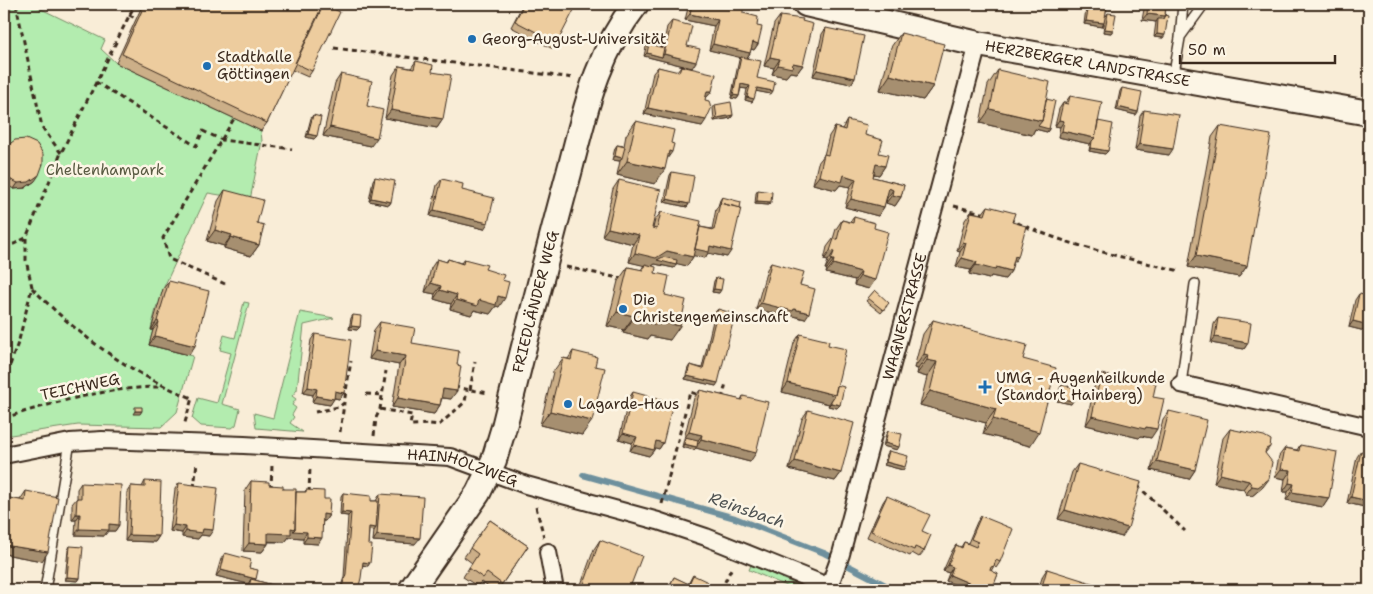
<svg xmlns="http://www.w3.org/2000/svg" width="1373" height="594" font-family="'Shantell Sans',sans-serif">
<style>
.green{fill:#b3ecaf;stroke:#778b66}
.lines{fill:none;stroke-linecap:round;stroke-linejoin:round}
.stream{stroke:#6e909d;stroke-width:6}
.lane-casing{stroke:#3b2a1e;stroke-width:12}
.street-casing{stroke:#3b2a1e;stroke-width:20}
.secondary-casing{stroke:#3b2a1e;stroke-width:28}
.path{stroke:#3b2a1e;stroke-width:3;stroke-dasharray:5 4;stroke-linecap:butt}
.lane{stroke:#fcf5e5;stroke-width:9}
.street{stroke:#fcf5e5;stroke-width:16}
.secondary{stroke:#fcf5e5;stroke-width:24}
.wall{fill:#ccaf88;stroke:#3b2a1e}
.shaded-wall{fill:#a68f6f;stroke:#3b2a1e}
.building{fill:#edcc9e;stroke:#3b2a1e}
.poi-dot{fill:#1f6fb2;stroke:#fcf5e5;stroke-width:2}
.labels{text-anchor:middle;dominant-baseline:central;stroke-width:5;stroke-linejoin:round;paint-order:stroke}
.poi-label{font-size:15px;fill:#3b2a1e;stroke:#fcf5e5;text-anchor:start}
.street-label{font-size:15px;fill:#3b2a1e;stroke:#fcf5e5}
.park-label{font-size:15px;fill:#595a42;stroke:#fcf5e5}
.water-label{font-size:16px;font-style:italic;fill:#505453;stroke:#fcf5e5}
</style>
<rect width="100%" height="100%" fill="#f9edd7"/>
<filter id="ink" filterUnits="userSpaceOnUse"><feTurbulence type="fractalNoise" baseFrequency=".02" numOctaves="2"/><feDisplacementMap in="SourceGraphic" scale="10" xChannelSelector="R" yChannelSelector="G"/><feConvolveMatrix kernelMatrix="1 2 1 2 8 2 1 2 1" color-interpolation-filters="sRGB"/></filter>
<g filter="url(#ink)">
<path class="green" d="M21 4H31L105 40 101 49 116 63 261 131 262 141 250 200 208 193 163 289 159 305H157L151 329 153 330 149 345 193 356 177 412 161 427 78 425 4 436V11Z
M244 302 249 303 222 404 240 409 236 425 232 428 201 426 192 418 198 398 217 403 231 353 220 350 224 335 235 338Z
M300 312 334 318 304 325 297 390 292 396 296 399 292 405 296 408 292 415 294 417 290 423 303 432 256 428 254 413 273 418Z
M751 565 806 589 805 590H796L749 570Z
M71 583 159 587 158 590H74Z"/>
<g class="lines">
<path class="stream" d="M583 475 735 518 824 553 895 590"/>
<g class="lane-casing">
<path id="lane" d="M1180 37 1204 4
M1173 79 1180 38 1183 4
M1181 384 1195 284
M45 590 70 442"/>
</g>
<g class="street-casing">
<g id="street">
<path d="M1181 384 1369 427"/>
<path id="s1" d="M4 455 70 442 102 440 244 445 450 457 526 485 658 521 706 537 837 590"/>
<path d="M548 552 555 590"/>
<path id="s2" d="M829 587 841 554 978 44"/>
</g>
</g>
<g class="secondary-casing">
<g id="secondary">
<path id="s3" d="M806 4 978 44 1369 113"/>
<path id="s4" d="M411 590 478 493 494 460 504 427C525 342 546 257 569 173 585 112 596 55 636 4"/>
</g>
</g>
<path class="path" d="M16 4 42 127 61 153
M129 15 140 20
M334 48 574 78
M96 82 196 146 203 131 222 140 292 149
M954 206 986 214
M1009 219C1064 245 1122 257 1180 271
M4 245 14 244 26 238
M566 267 623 279
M225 284 169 259 163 238 235 117
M32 288C79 336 129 373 192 398L184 426
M4 382 19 340 32 287 26 260V238L61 153 135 4
M454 387 489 393
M470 390 475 362
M366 394 382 395
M722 399 726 383
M380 409 412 415 410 425 430 424 439 425 465 402 467 390
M315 412 339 407 344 403 351 361
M4 418C56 402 107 387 162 387
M340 432 344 404
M374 436 376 418 380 409 386 371
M1137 485 1185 531
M194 488 197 462
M271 489 272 465
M309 493 310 467
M662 504 690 392 701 395
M536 507 544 537
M721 590 732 567
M767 590 770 583"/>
<use href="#lane" class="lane"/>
<use href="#street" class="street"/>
<use href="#secondary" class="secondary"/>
</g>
<path class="wall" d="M143 4H324L312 71 308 77 292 70 267 123 261 131 116 63Z
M523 4H569L557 43 553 49 511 27Z
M689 4H721L743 13 757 26 758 44 754 50 751 49 750 53 747 58 757 78 771 94 756 91 752 102 745 100 747 89 741 88 739 96 737 99 731 98 739 60 740 57 709 50 714 26 685 20Z
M1145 4H1166L1163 38 1154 37 1156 22 1142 20Z
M1089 5 1106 16 1108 13 1113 30 1111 33 1103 32 1104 24 1102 27 1084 24 1086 8Z
M780 16 802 21 803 65 797 73 790 72 786 77 772 74 774 68 764 66 774 24Z
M672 21 687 46 692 68 644 56 646 47 649 44 663 47 667 27Z
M826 28 855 78 851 84 813 76 822 34Z
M901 33 933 86 923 100 880 90 891 47Z
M416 61 432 72 443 119 437 128 385 118 393 75 399 66 411 68Z
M681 66 712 91 707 97H705L702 126 644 114 653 73 658 67 676 72Z
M998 70 1046 99 1049 129 1047 132 1035 129 1032 135 980 123 988 85Z
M341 74 367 106 371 146 323 136 335 83Z
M1122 88 1136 115 1116 110 1120 91Z
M1070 96 1098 121 1108 151 1105 154 1089 151 1090 144 1058 137 1060 127 1055 126 1059 109 1063 103H1065Z
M715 105 733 115 731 118 714 121 713 108Z
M1144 110 1169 155 1135 150 1140 116Z
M313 115 314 139 306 137 311 118Z
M847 120 865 135 879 153 885 166 879 175 874 174 873 177 904 185 901 197 895 206 886 203 887 198H886L884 207 878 216 845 207 850 187 840 185 836 190 813 184 818 163 824 155 829 136 835 127 842 129Z
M636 121 667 159 655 184 617 175 620 161 612 160 615 148 617 145 624 146 626 135Z
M1220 126 1247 266 1239 277 1188 267 1212 137Z
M4 148 35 181 25 188 14 189 4 184Z
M672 172 689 204 687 207 664 202 670 175Z
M375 177 391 202 389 205 369 201 373 180Z
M442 179 462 190 484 229 430 216 437 185Z
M619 180 652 228H653L655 220 661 212 700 227 712 229 716 209 718 206 720 200 722 197 727 257 708 253 705 258 694 255 687 266 676 263 674 268 655 264 652 266 665 295 670 340 650 336 648 339 623 333 624 330 607 326 618 281 628 267 641 270 644 265 629 262 633 244 602 236 613 189Z
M225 190 257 223 259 245 251 256 224 248V246L207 241 218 201Z
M758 190 771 202 769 205 755 204 756 193Z
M988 206 1012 222V264L1011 271 1005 279 991 276 989 279 969 274 971 270 956 267 960 252 957 251 965 220 971 212 982 214Z
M854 217 874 228 869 289 854 285 855 280 826 273 827 269H825L828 261 824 260 827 247 833 239 836 229 842 220 850 222Z
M437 259 446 262 448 259 461 263 464 259 485 269 502 280 499 307 496 306 490 314 474 310 471 315 450 309 451 304 434 299 435 294 425 292 431 268Z
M771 263 800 285 805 319 790 315 789 317 756 309 767 269Z
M716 278 719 293 712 292 714 281Z
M169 281 189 355 149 345 153 330H151L163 289Z
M875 290 887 306 881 313 866 301Z
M1359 294 1369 296V332L1349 327 1355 300Z
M718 309 716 386 685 379 688 368 690 365 702 368 715 312Z
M353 315 360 327 357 330 349 329 351 318Z
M1218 318 1248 343 1244 349 1211 343 1214 324Z
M933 320 1023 359 1030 446 983 434 986 423 920 405 927 377 917 374 918 369 914 368 923 334Z
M380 322 412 343 451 399 442 398 440 405 434 414 392 407 399 365 369 359 374 330Z
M315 334 344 393 339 399 334 398 330 405 312 402 313 395 303 393 311 340Z
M800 334 828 345 837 385 840 405 837 408 828 406 829 404 782 392 794 343Z
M573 351 595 366 582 435 540 425 553 372 563 358 568 359Z
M1101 374 1131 381 1134 378 1153 397 1151 438 1141 436 1139 438 1086 425 1095 383Z
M1062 385 1071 404 1057 401 1060 388Z
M700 390 741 400 743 396 750 462 696 448 694 450 682 447 694 398Z
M633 392 663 443 659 449 654 447V450L649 456 630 451 632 443 619 439 629 398Z
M808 410 841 473 835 481 789 469 802 419Z
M1169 411 1195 470 1189 479 1151 470 1163 419Z
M1230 429 1270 447 1265 453 1263 487 1252 496 1246 494 1243 489 1214 483 1223 438Z
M888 431 897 450 883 446 886 434Z
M1300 445 1329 498 1323 507 1286 500 1288 492H1283L1285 479 1275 477 1279 456 1285 448 1297 450Z
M889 451 903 470 884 465 887 454Z
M1361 451 1369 508 1347 503 1357 457Z
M1078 464 1122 537 1058 519 1072 472Z
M145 481 159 536 155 542 125 541 127 492 131 486 142 487Z
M251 481 296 492H305L306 490 324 499 329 515 325 521H323L318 544 303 543V538L289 537 285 542H268V544L262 552 243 551 245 490Z
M81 483 119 525 115 531H108L104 536 75 535 76 520H72V504L77 498V489Z
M179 483 209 536 201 535 198 539 182 537V533L170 531 175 489Z
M26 491 42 561 4 554V497L20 500Z
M343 493 371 501H376L380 494 415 544 373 541 374 531 369 530 368 545V566L362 565 358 590H340L344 577 348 516 340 515 341 496Z
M887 496 922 531 924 551 919 557 912 553 910 556 867 537 883 502Z
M981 516 1000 562 996 568 994 566 991 571 998 574 991 590H967L946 581 949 573 943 571 952 551 956 545 961 547 964 542 968 543 977 522Z
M490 520 528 546 498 590H493L481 582 477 586 463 577 472 563 464 557Z
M600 540 629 590H579L594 549Z
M70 546 80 578 78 581 65 580 68 550Z
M225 553 249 568 256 579 255 580 290 590H245L248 584 216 576 221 559Z
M1047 569 1099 590H1038L1043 575Z
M693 575 704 590H667L674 577 688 584Z"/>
<path class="shaded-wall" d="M690 14 718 20 714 26 685 20Z
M1147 14 1165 16 1161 22 1158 19 1156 22 1142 20Z
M1086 21 1104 23 1102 27 1084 24Z
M1105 29 1113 30 1111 33 1103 32Z
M1157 34 1165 35 1163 38 1154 37Z
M753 42 758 44 754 50 749 48Z
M713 44 750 53 746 59 709 50Z
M647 53 662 57 664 54 696 62 692 68 644 56Z
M770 57 780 59 774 68 764 66Z
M793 63 803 65 797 73 790 72 786 77 772 74 778 65Z
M817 70 855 78 851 84 813 76Z
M890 75 933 86 923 100 880 90Z
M741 84 750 86 747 89 739 88Z
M757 88 773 91 771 94 755 91Z
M707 91H712L707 97H703Z
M733 95 739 96 737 99 731 98Z
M747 97 754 99 752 102 745 100Z
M1118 107 1138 112 1136 115 1116 110Z
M648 108 706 120 702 126 644 114Z
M990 109 1042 121 1049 129 1047 132 1035 129 1032 135 980 123Z
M391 110 443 119 437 128 385 118Z
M733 115 731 118 714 121 717 118Z
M1059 120 1064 121 1060 127 1055 126Z
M330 127 377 138 371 146 323 136Z
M1062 131 1095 138 1090 144 1058 137Z
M308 134 317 136 314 139 306 137Z
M1139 144 1173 149 1169 155 1135 150Z
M1091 148 1108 151 1105 154 1089 151Z
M669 151 672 152 662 166Z
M615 156 622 158 620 161 612 160Z
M627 161 665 169 655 184 617 175Z
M876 164 885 166 879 175 870 173Z
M39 175 35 181 25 188 14 189 18 183Z
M844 175 856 179 850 187 840 185 836 190 813 184 819 176Z
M889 188 893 190 887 198 883 197Z
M892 195 901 197 895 206 886 203Z
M371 198 391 202 389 205 369 201Z
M667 199 689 204 687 207 664 202Z
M851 199 884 207 878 216 845 207Z
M757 201 771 202 769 205 755 204Z
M434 210 488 223 484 229 430 216Z
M608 228 639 235 633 244 602 236Z
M215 230 232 235 224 246 207 241Z
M231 237 259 245 251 256 224 248Z
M963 242 966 243 960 252 957 251Z
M710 246 731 251 727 257 708 253 705 258 690 255 694 249Z
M667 251 693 257 687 266 661 260 676 265 674 268 655 264 650 267 629 262 635 253Z
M830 251 834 252 828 261 824 260Z
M1015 256 1018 257 1012 265Z
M1196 256 1247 266 1239 277 1188 267Z
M962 258 977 262 971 270 956 267Z
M831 260H834L827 269H825Z
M833 264 861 272 855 280 826 273Z
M976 265 996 267 1011 271 1005 279 991 276 989 279 969 274Z
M860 276 875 280 869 289 854 285Z
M431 283 441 286 435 294 425 292Z
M714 289 721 290 719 293 712 292Z
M440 290 457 295 451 304 434 299Z
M498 296 505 298 499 307 496 306 490 314 474 310 471 315 450 309 456 300H479Z
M761 303 794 309 809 313 805 319 790 315 789 317 756 309Z
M617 312 634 316 624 330 607 326Z
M633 319 659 321 680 326 670 340 650 336 648 339 623 333Z
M157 321 159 322 153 330H151Z
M1353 321 1369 325V332L1349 327Z
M351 326 360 327 357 330 349 329Z
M155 336 195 346 189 355 149 345Z
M1215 337 1248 343 1244 349 1211 343Z
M375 351 406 356 399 365 369 359Z
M924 354 928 355 918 369 914 368Z
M927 360 937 362 927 377 917 374Z
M687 376 718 383 716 386 685 379Z
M788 383 835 395 829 404 782 392Z
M308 387 317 389 313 395 303 393Z
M443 389 457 391 451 399 437 397Z
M335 391 344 393 339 399 331 397Z
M930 391 996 409 986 423 920 405Z
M316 396 334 399 330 405 312 402Z
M398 398 440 405 434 414 392 407Z
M1059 398 1073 401 1071 404 1057 401Z
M831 403 840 405 837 408 828 406Z
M135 411H142L140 414H133Z
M550 411 592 421 582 435 540 425Z
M1092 416 1146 427 1157 429 1151 438 1141 436 1139 438 1086 425Z
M993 419 1039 432 1030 446 983 434Z
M689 432 702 435 696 443 685 437Z
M623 433 637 437 632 443 619 439Z
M701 439 756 453 750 462 696 448 694 450 682 447 684 444 696 447Z
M656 441 663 443 659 449 651 447Z
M885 443 899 447 897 450 883 446Z
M634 445 654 450 649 456 630 451Z
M795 461 841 473 835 481 789 469Z
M1157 461 1195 470 1189 479 1151 470Z
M886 462 905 467 903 470 884 465Z
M1281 469 1291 470 1285 479 1275 477Z
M1220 474 1249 481 1243 489 1214 483Z
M1269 479 1263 487 1252 496 1246 494 1252 486Z
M1289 483 1294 484 1288 492H1283Z
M1292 492 1329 498 1323 507 1286 500Z
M1351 497 1369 501V508L1347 503Z
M1065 510 1128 528 1122 537 1058 519Z
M342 512 351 513 348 516 340 515Z
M76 514H80L76 520H72Z
M323 514 329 515 325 521 319 520Z
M109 524 119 525 115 531H108L104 536 75 535 79 529Z
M174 525 186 527 182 533 170 531Z
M369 527 376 528 374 531 367 530Z
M291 528 307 532 303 538 289 537 285 542 262 541 268 533Z
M203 529 213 530 209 536 201 535 198 539 182 537 186 531Z
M129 535 159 536 155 542 125 541Z
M377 535 420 538 415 544 373 541Z
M307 537 322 538 318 544 303 543Z
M249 543 268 544 262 552 243 551Z
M4 545 48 552 42 561 4 554Z
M363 562 370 563 368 566 361 565Z
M948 565 953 567 949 573 943 571Z
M221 570 256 579 252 585 251 579 248 584 216 576Z
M950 575 985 590H967L946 581Z
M67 577 80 578 78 581 65 580Z
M583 587 590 590H581Z"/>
<path class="building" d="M145 4H324L267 123 122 54Z
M323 4 340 12 312 71 295 63Z
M524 4H569L567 6 574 10 557 43 515 21Z
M692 4H721L743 9V13L758 17 757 26 762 27 758 44 753 42 750 53 713 44 718 20 690 14Z
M1148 4H1166L1165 16 1147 14Z
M1089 5 1107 7 1104 23 1086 21Z
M1108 13 1116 14 1113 30 1105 29Z
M1165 15 1168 16 1165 35 1157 34 1158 19H1163Z
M780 16 803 19 802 21 813 24 803 65 793 63 792 68 778 65 780 59 770 57Z
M672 21 692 26 687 46 700 49 696 62 664 54Z
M826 28 864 36 855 78 817 70Z
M901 33 944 44 933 86 890 75Z
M649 44 664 48 662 57 647 53Z
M741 57 761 61 757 78 775 82 773 91 757 88 754 99 747 97 750 86 741 84 739 96 733 95Z
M416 61 433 65 432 72 451 75 443 119 391 110 399 66 414 69Z
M681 66 716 74 712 91H707L705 100 709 101 711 109 706 120 648 108 658 67 679 72Z
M998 70 1050 82 1042 121 990 109Z
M341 74 372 81 367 106 383 110 377 138 330 127Z
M1122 88 1142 92 1138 112 1118 107Z
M1070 96 1102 102 1095 138 1062 131 1064 121 1059 120 1063 103 1068 104Z
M1046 99 1055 101 1049 129 1038 126 1042 121Z
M731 102 733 115 717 118 715 105Z
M1144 110 1179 115 1173 149 1139 144Z
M313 115 321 117 317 136 308 134Z
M847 120 867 125 865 135 883 140 879 153 888 155 885 166 876 164 873 177 904 185 901 197 892 195 893 190 889 188 884 207 851 199 856 179 844 175 842 182 819 176 824 154 828 155 835 127 845 130Z
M636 121 674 130 671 143 674 144 672 152 669 151 665 169 627 161Z
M1098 121 1113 124 1108 151 1091 148 1092 141 1095 138Z
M1220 126 1271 135 1247 266 1196 256Z
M26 139 37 144 43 154V164L39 175 29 182 18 183 7 178 4 172V148L15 140Z
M617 145 625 147 622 158 615 156Z
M672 172 694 176 689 204 667 199Z
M375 177 395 181 391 202 371 198Z
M442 179 463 184 462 190 494 198 488 223 434 210Z
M619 180 661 190 652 228 657 229 661 212 701 221 693 257 667 251 656 258 635 253 639 235 608 228Z
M225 190 263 200 257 223 264 225 259 245 231 237 232 235 215 230Z
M758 190 772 192 771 202 757 201Z
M722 197 741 202 740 208 720 203Z
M720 203 741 208 731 251 710 246 709 252 695 249 700 227 714 230Z
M988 206 1015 213 1012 222 1026 226 1018 257 1015 256 1011 271 996 267 995 270 976 265 977 262 962 258 966 243 963 242 971 212 985 215Z
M854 217 875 223 874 228 888 232 875 280 860 276 861 272 833 264 834 260H831L834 252 830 251 834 239 837 240 842 220 853 223Z
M663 257 677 260 676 265 657 260Z
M437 259 447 262 448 259 463 264 464 259 487 265 485 269 504 275 502 280 509 282 505 298 498 296 496 305 479 300 477 306 456 300 457 295 440 290 441 286 431 283Z
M771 263 804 272 800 285 815 289 809 313 794 309 793 311 761 303Z
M645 264 656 267 655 273 669 276 665 295 686 300 680 326 659 321 658 325 633 319 634 316 617 312 628 267 643 270Z
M716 278 723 279 721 290 714 289Z
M169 281 209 291 195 346 155 336 159 322 157 321Z
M875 290 889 303 883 310 868 298Z
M1359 294 1369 296V325L1353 321Z
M718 309 735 314 718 383 687 376 690 365 703 369Z
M353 315 361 316 360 327 351 326Z
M1218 318 1251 323 1248 343 1215 337Z
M933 320 1027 345 1023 359 1056 368 1039 432 993 419 996 409 930 391 937 362 927 360 928 355 924 354Z
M380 322 415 328 412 343 459 351 457 365 461 366 457 391 443 389 440 405 398 398 406 356 375 351Z
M315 334 351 340 344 393 335 391 334 399 316 396 317 389 308 387Z
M800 334 829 341 828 345 846 349 835 395 788 383Z
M573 351 597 357 595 366 605 368 592 421 550 411 563 358 571 360Z
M1101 374 1133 382 1134 378 1156 383 1153 397 1164 399 1157 429 1146 427 1145 429 1092 416Z
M837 385 844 387 840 405 831 403V401L835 395Z
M1062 385 1076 388 1073 401 1059 398Z
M700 390 742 400 743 396 768 402 756 453 701 439 702 435 689 432Z
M633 392 673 403 663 443 656 441 654 450 634 445 637 437 623 433Z
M135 407H142V411H135Z
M808 410 854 423 841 473 795 461Z
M1169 411 1207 420 1195 470 1157 461Z
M1230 429 1264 436 1271 440 1270 447 1266 449 1265 453 1272 462 1269 479 1258 487 1252 486 1249 481 1220 474Z
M888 431 902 434 899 447 885 443Z
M685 437 698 440 697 447 684 444Z
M1300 445 1337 452 1329 498 1292 492 1294 484 1289 483 1291 470 1281 469 1285 448 1299 451Z
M889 451 908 456 905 467 886 462Z
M1361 451 1369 453V501L1351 497Z
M1078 464 1141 482 1128 528 1065 510Z
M145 481 161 482 159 536 129 535 131 486 145 487Z
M251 481 269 482V485L283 486V489H296L295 529 291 528V534L268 533V544L249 543Z
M81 483 121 485 119 525 109 524V530L79 529 80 514H76L77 498H81Z
M179 483 218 488 213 530 203 529 202 533 186 531V527L174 525Z
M306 490 324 491V499H330L329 515 323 514 322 538 307 537V532L293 531 295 529 296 492H306Z
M26 491 58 497 48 552 4 545V497L25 501Z
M343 493 371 496V501H378L376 528 369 527 368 545H372L370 563 363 562 361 578 358 590H341L346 574 351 513 342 512Z
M380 494 423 497 420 538 377 535Z
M887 496 930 515 922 531 931 535 924 551 915 547 914 550 871 531Z
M981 516 1013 529 1000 562 996 560 994 566 991 567 990 570 998 574 992 590 986 587 985 590 950 575 953 567 948 565 956 545 962 548 964 542 976 547 978 542 971 539Z
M490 520 528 546 502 584 487 573 483 578 469 568 478 554 470 548Z
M600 540 642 556 629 590H590L583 587Z
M70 546 83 547 80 578 67 577Z
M225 553 251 560 249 568 258 570 256 579 221 570Z
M1047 569 1101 586 1099 590H1038H1041Z
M693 575 708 582 704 590H668L674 577 689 584Z
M251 579 290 590H248Z"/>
</g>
<g class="poi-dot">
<circle cx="472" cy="39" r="5"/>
<circle cx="207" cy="66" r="5"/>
<circle cx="623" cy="309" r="5"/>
<path d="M982.5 379.5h5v5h5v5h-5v5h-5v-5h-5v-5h5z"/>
<circle cx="568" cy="404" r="5"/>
</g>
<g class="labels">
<g class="poi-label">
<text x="482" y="39">Georg-August-Universität</text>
<text x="217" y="57">Stadthalle<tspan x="217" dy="17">Göttingen</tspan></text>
<text x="633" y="300">Die<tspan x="633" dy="17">Christengemeinschaft</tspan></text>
<text x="996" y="378">UMG - Augenheilkunde<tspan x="996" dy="17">(Standort Hainberg)</tspan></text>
<text x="578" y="404">Lagarde-Haus</text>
</g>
<g class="street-label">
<text stroke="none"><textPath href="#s3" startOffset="288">HERZBERGER LANDSTRASSE</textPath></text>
<text stroke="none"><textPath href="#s4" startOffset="318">FRIEDLÄNDER WEG</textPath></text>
<text stroke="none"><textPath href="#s2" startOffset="281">WAGNERSTRASSE</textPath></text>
<text transform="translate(80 387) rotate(-12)">TEICHWEG</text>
<text stroke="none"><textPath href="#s1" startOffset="462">HAINHOLZWEG</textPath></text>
</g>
<g class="park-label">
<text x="105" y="170">Cheltenhampark</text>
</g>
<g class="water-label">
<text transform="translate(747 510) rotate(19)">Reinsbach</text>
</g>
</g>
<rect width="1373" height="594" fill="none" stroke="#fcf5e5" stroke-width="20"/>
<rect x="10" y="10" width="1353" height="574" fill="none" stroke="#3b2a1e" stroke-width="2" filter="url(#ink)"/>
<path d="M1180 55v8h155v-8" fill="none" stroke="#3b2a1e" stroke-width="2.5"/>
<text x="1188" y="55" font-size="15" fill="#3b2a1e" stroke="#fcf5e5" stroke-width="4" paint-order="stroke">50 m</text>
</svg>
